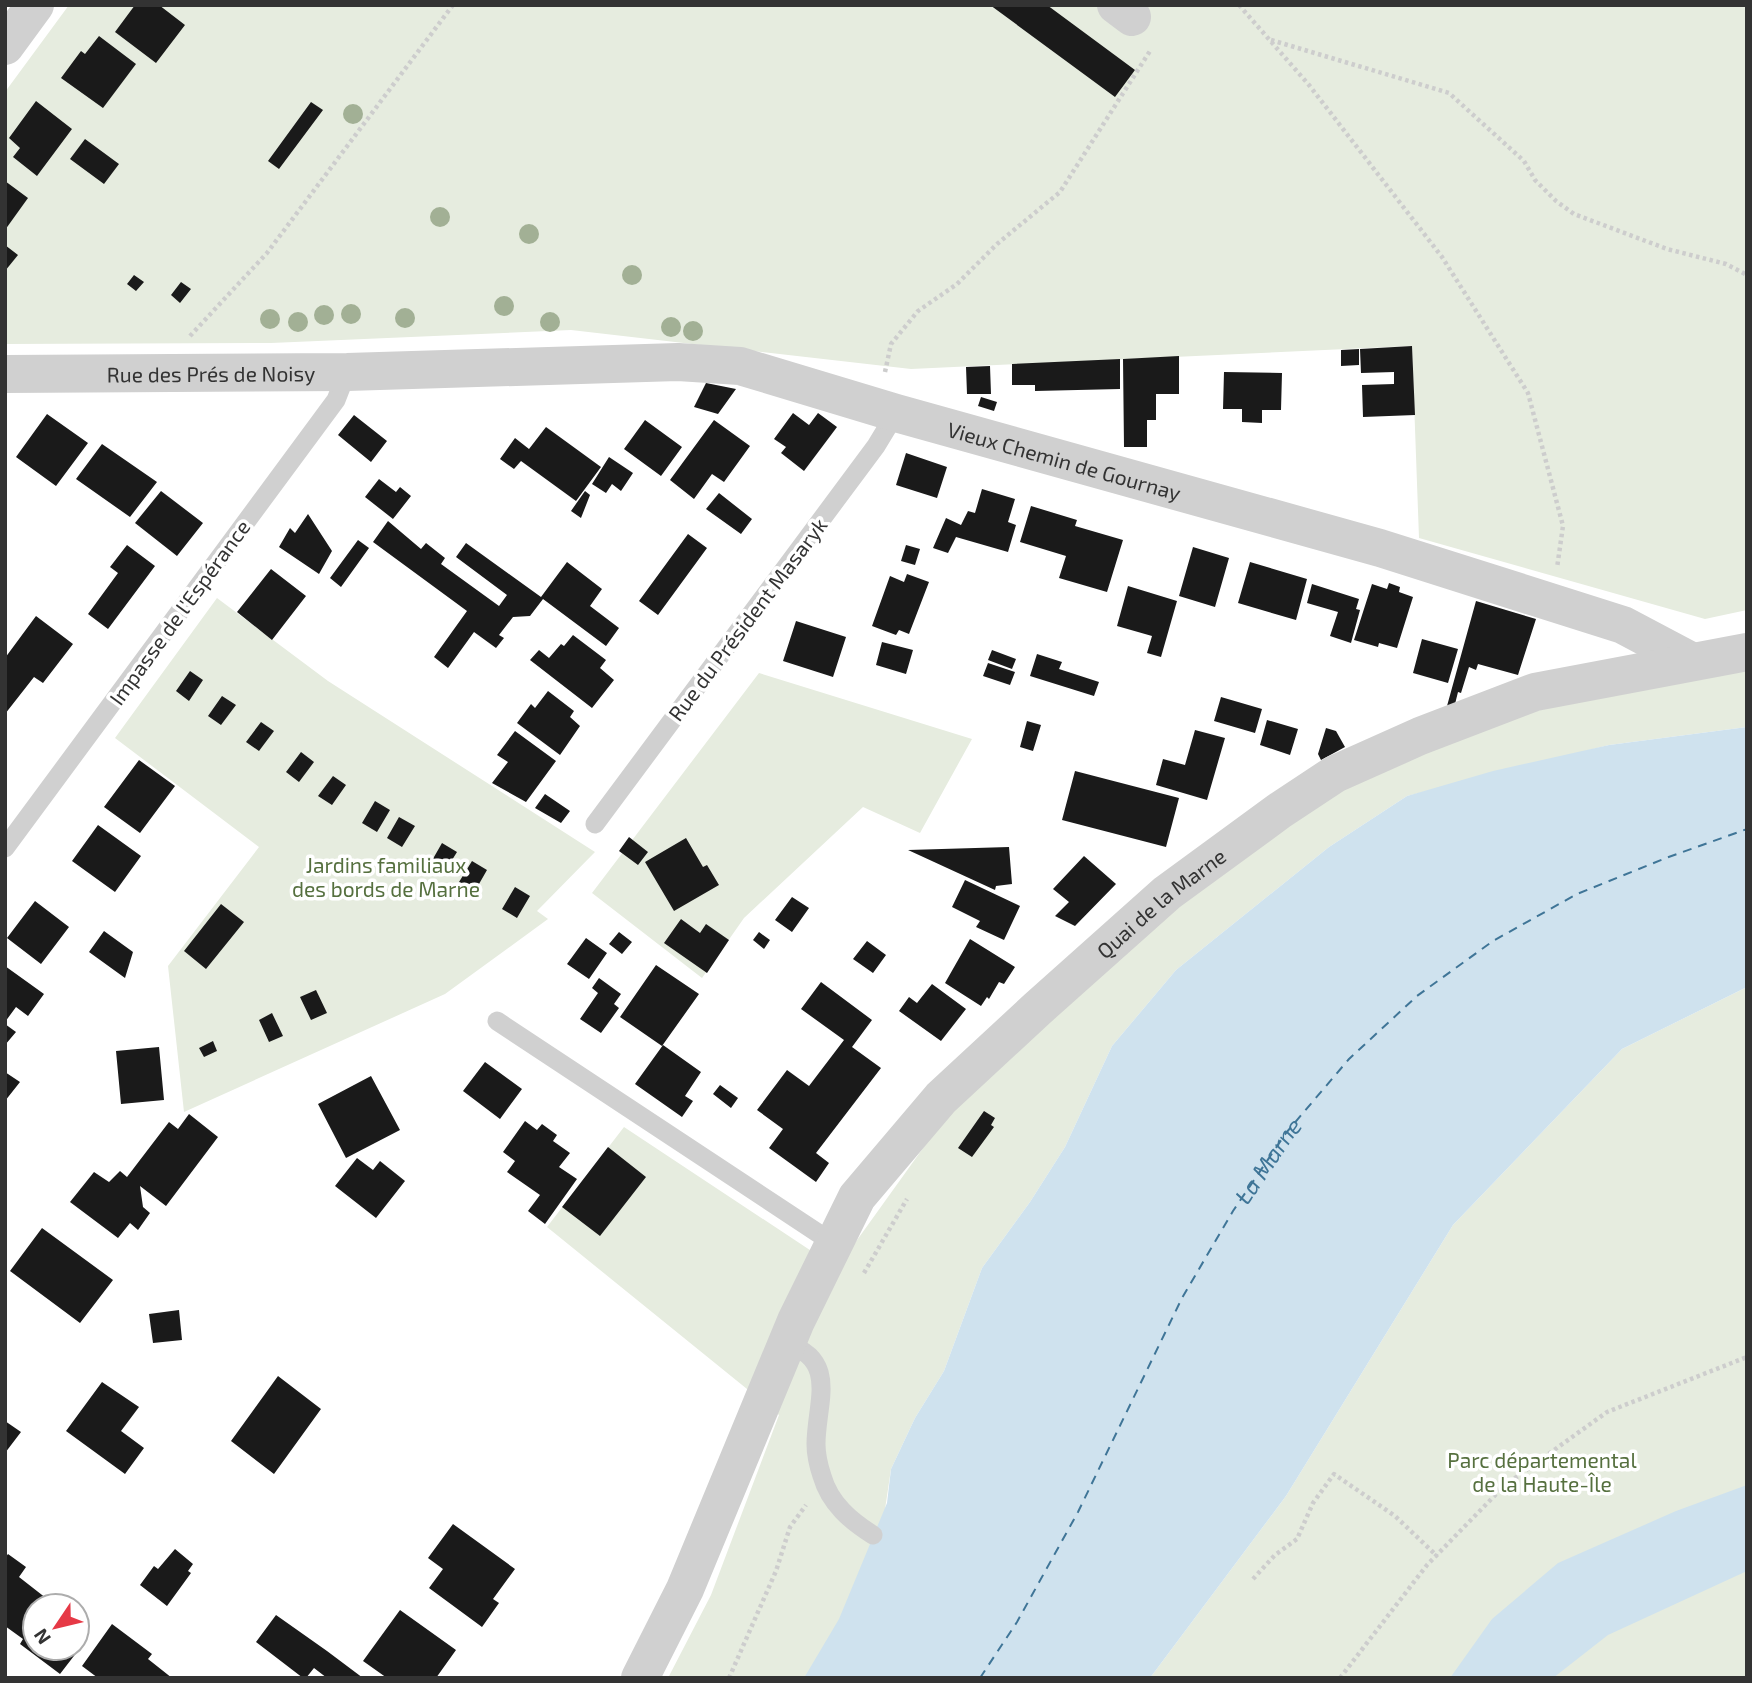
<svg xmlns="http://www.w3.org/2000/svg" width="1752" height="1683" font-family="'Exo 2',sans-serif">
<style>
.green{fill:#e6ecdf}
.water{fill:#cfe2ee}
.lines{fill:none;stroke-linecap:round;stroke-linejoin:round}
.ferry{stroke:#3f7597;stroke-width:2;stroke-dasharray:9 7;stroke-linecap:butt}
.building{fill:#1a1a1a}
.path{stroke:#cdcdcd;stroke-width:4.5;stroke-dasharray:3.5 3.5;stroke-linecap:butt}
.service{stroke:#d0d0d0;stroke-width:19}
.minor{stroke:#d0d0d0;stroke-width:38}
.tree{fill:#a2b095}
.labels{text-anchor:middle;dominant-baseline:central;stroke-width:7;stroke-linejoin:round;paint-order:stroke}
.street-label{font-size:21px;fill:#333;stroke:#fff}
.park-label{font-size:21px;fill:#56703f;stroke:#fff}
.water-label{font-size:23px;font-style:italic;fill:#3f7597;stroke:#fff}
</style>
<rect width="100%" height="100%" fill="#fff"/>
<path class="green" d="M69 5H1747V610L1705 619 1419 538 1412 346 911 369 571 330 271 343 5 344V92Z
M217 598 328 681 595 852 537 911 548 919 445 994 184 1112 168 966 259 847 115 738Z
M1747 655V727L1609 745 1407 796 1329 847 1176 970 1112 1046 1065 1147 1030 1202 982 1268 944 1371 915 1418 891 1469 860 1678H668L711 1595 779 1415 547 1227 624 1127 837 1268 954 1105 1037 1009 1335 774 1535 692Z
M759 673 972 739 920 833 863 807 744 918 702 978 592 893Z
M1747 987V1678H1150L1286 1496 1453 1225 1622 1049Z"/>
<path class="water" d="M1747 727V987L1622 1049 1453 1225 1286 1496 1150 1678H804L839 1619 887 1503 891 1469 915 1418 944 1371 982 1268 1030 1202 1065 1147 1112 1046 1176 970 1329 847 1407 796 1493 771 1609 745Z
M1747 1485V1571L1608 1635 1553 1678H1450L1492 1619 1558 1563 1676 1511Z"/>
<g class="lines">
<path class="ferry" id="s1" d="M980 1678 1017 1622 1078 1512 1182 1298 1233 1211 1286 1133 1349 1059 1417 996 1493 941 1577 894 1666 858 1747 829"/>
</g>
<path class="building" d="M135 5H159L185 25 156 63 115 32Z
M990 5H1047L1135 70 1115 97Z
M99 36 136 64 103 108 61 78 81 51 85 54Z
M36 101 72 129 37 176 13 157 20 148 9 138Z
M311 102 323 110 279 169 268 161Z
M85 139 119 164 104 184 70 159Z
M5 181 28 198 5 230Z
M5 245 18 255 5 271Z
M134 275 144 282 136 291 127 284Z
M181 282 191 289 180 303 171 295Z
M1412 346 1415 415 1363 417 1362 385 1394 384V372L1361 373 1360 349Z
M1359 349V365L1341 366V350Z
M1179 356V394H1156V420H1147V447H1124L1123 359Z
M1120 359V389L1035 391V385H1012V364Z
M990 366 991 394H967L966 367Z
M1224 372 1282 373 1281 410H1262V423L1242 422V409H1223Z
M706 383 736 389 718 414 694 407Z
M981 397 997 402 994 411 978 406Z
M793 413 809 425 818 413 837 427 804 471 781 453 786 447 774 439Z
M47 414 88 443 56 486 16 457Z
M354 415 387 441 371 462 338 435Z
M645 420 682 447 661 476 624 449Z
M714 420 750 446 724 482 712 474 694 499 670 480Z
M546 427 601 467 576 501 521 461 514 469 500 459 515 438 529 449Z
M102 444 157 482 130 517 76 479Z
M906 453 947 467 937 498 896 485Z
M609 457 633 473 621 491 612 484 606 493 592 484Z
M379 479 396 492 400 487 411 496 393 519 365 497Z
M982 489 1015 499 1008 522 1016 525 1008 552 956 537 948 553 933 548 946 518 961 525 968 511 975 513Z
M161 491 203 523 177 556 135 523Z
M585 491 590 495 581 518 571 511Z
M719 493 752 519 741 534 706 509Z
M1031 506 1077 520 1075 526 1123 540 1107 592 1059 578 1066 556 1020 542Z
M308 514 332 551 319 574 279 547 290 528 295 533Z
M388 521 421 549 426 543 445 558 441 564 499 606 507 595 456 557 466 543 541 597 567 562 602 589 590 606 619 628 606 646 543 599 530 616 513 617 499 635 504 638 496 648 474 632 448 668 434 657 467 611 373 542Z
M688 534 707 548 658 615 639 601Z
M358 540 369 548 341 587 330 578Z
M127 545 155 566 108 629 88 614 118 573 110 567Z
M906 545 920 549 915 565 901 561Z
M1193 547 1229 558 1215 607 1179 596Z
M1250 562 1307 579 1296 620 1238 603Z
M271 569 306 596 272 640 237 612Z
M907 574 929 582 909 634 899 630 896 635 872 626 890 576 904 582Z
M1389 583 1400 587 1399 592 1413 597 1397 648 1379 643 1378 647 1354 640 1372 584 1387 589Z
M1312 584 1359 599 1356 609 1360 610 1351 643 1330 636 1338 612 1307 603Z
M1128 586 1177 601 1161 657 1147 653 1152 636 1117 626Z
M1476 601 1536 619 1518 675 1478 664 1476 670 1469 667 1461 693 1458 692 1455 704 1447 706Z
M36 616 73 644 43 683 34 677 5 714V658Z
M796 621 846 637 833 677 783 661Z
M573 635 606 660 600 668 614 680 592 708 530 660 539 650 549 658 561 644 564 646Z
M1422 639 1458 649 1448 683 1413 673Z
M882 642 913 650 906 674 876 665Z
M992 650 1016 659 1012 669 988 660Z
M1037 654 1062 662 1059 669 1099 682 1094 696 1030 676Z
M988 663 1015 672 1010 685 983 676Z
M190 671 203 680 189 701 176 691Z
M548 691 574 711 570 717 580 726 560 755 517 723 531 704 535 708Z
M222 696 236 705 221 725 208 716Z
M1221 697 1262 709 1255 733 1214 721Z
M1267 720 1298 729 1290 755 1260 745Z
M1027 721 1041 725 1033 751 1020 747Z
M261 722 274 731 259 751 246 742Z
M1326 728 1336 731 1345 747 1321 760 1318 754Z
M1195 730 1225 738 1207 800 1156 785 1163 759 1185 765Z
M515 731 556 761 526 802 492 783 508 762 497 755Z
M301 752 314 762 299 782 286 772Z
M139 760 175 786 140 833 104 807Z
M1075 771 1179 798 1166 847 1062 820Z
M333 776 346 785 332 805 318 796Z
M545 794 570 811 561 823 535 808Z
M375 801 390 810 377 832 362 823Z
M399 817 415 826 402 847 387 838Z
M98 825 141 856 115 892 72 861Z
M629 837 648 852 638 865 619 851Z
M686 838 703 867 707 865 719 885 674 911 645 862Z
M442 843 457 852 444 873 430 864Z
M1009 847 1012 884 996 886 995 890 908 850Z
M1084 856 1116 884 1075 926 1055 916 1069 902 1053 889Z
M472 861 487 870 475 891 459 882Z
M965 880 1020 906 1004 940 976 927 980 921 952 907Z
M515 887 530 896 517 918 502 909Z
M792 897 809 908 792 932 775 920Z
M35 901 69 927 41 964 7 938Z
M221 904 244 922 206 969 184 951Z
M681 919 700 933 706 924 729 940 707 973 664 943Z
M104 931 133 952 125 978 89 952Z
M619 932 632 942 622 954 609 944Z
M759 932 770 940 764 949 753 940Z
M586 938 607 953 589 979 567 964Z
M970 939 1015 967 1004 984 999 982 989 999 987 997 981 1006 945 983Z
M867 941 886 955 873 973 853 959Z
M656 965 699 994 662 1046 620 1017Z
M5 966 44 994 28 1016 16 1007 5 1022Z
M599 978 621 994 614 1004 619 1008 601 1033 580 1019 598 993 592 988Z
M821 982 872 1020 852 1047 881 1068 816 1153 829 1163 816 1182 769 1148 783 1129 757 1110 787 1070 809 1086 844 1040 801 1009Z
M932 984 966 1009 941 1041 899 1011 909 997 917 1003Z
M316 990 327 1013 311 1020 300 997Z
M272 1013 283 1036 269 1042 259 1020Z
M5 1024 16 1032 5 1045Z
M213 1041 217 1051 204 1057 199 1048Z
M663 1045 701 1072 685 1096 693 1101 682 1117 635 1084Z
M159 1047 164 1100 121 1104 116 1051Z
M485 1062 522 1089 500 1119 463 1091Z
M5 1072 20 1082 5 1101Z
M371 1076 400 1130 346 1158 318 1104Z
M720 1085 738 1098 731 1108 713 1094Z
M984 1111 995 1118 991 1125 994 1127 972 1157 958 1148Z
M189 1114 218 1137 166 1206 140 1186 143 1207 150 1213 138 1230 130 1223 118 1238 70 1202 94 1172 109 1182 120 1171 127 1177 169 1122 178 1129Z
M525 1121 537 1130 542 1124 557 1135 553 1141 570 1153 559 1167 577 1179 545 1224 528 1211 540 1195 507 1172 515 1161 503 1152Z
M608 1147 646 1177 600 1236 562 1207Z
M357 1158 373 1170 380 1161 405 1181 376 1218 335 1186Z
M42 1228 113 1280 80 1323 10 1271Z
M179 1310 182 1340 153 1343 149 1314Z
M278 1376 321 1409 274 1474 231 1441Z
M102 1382 139 1407 121 1431 144 1448 125 1474 66 1431Z
M5 1421 21 1432 5 1453Z
M453 1524 515 1569 493 1599 499 1603 482 1627 429 1588 443 1569 428 1558Z
M175 1549 193 1564 188 1571 191 1573 167 1606 140 1585 154 1566 158 1569Z
M8 1554 26 1567 19 1577 51 1602 47 1606H35V1648H77V1631L87 1639 60 1674 20 1644 23 1639 5 1626V1558Z
M400 1610 456 1650 436 1678H387L363 1661Z
M276 1615 327 1651 363 1678H327L314 1668 306 1678H303L256 1642Z
M112 1624 152 1654 148 1659 172 1678H98L82 1666Z"/>
<g class="lines">
<path class="path" d="M1239 5 1309 85 1442 257 1528 393 1563 526 1557 568
M1271 40 1449 93 1524 161 1535 180 1556 201 1574 214 1667 249 1726 264 1747 275
M190 336 267 253 453 5
M885 372 891 344 918 311 957 284 997 244 1060 192 1150 51
M864 1273 907 1199
M1253 1579 1275 1555 1297 1539 1313 1503 1334 1474 1395 1516 1437 1556
M729 1678 776 1571 790 1527 806 1505
M1340 1678 1427 1565 1504 1486 1607 1412 1747 1357"/>
<path class="service" d="M595 824 876 446 896 413
M5 848 336 400 347 372
M497 1021 833 1243
M787 1344C839 1360 816 1404 816 1444 816 1454 819 1467 822 1476 830 1504 851 1521 873 1535"/>
<g class="minor">
<path d="M1116 5 1132 17"/>
<path d="M5 46 35 5"/>
<path id="s2" d="M5 374 347 372 678 362 740 366 896 413 1380 548 1623 625 1691 661"/>
<path id="s3" d="M640 1678 685 1589 796 1321 857 1197 941 1098 1037 1009 1167 893 1279 811 1335 774 1420 736 1535 692 1747 652"/>
</g>
</g>
<g class="tree">
<circle cx="353" cy="114" r="10"/>
<circle cx="440" cy="217" r="10"/>
<circle cx="529" cy="234" r="10"/>
<circle cx="632" cy="275" r="10"/>
<circle cx="504" cy="306" r="10"/>
<circle cx="351" cy="314" r="10"/>
<circle cx="324" cy="315" r="10"/>
<circle cx="405" cy="318" r="10"/>
<circle cx="270" cy="319" r="10"/>
<circle cx="298" cy="322" r="10"/>
<circle cx="550" cy="322" r="10"/>
<circle cx="671" cy="327" r="10"/>
<circle cx="693" cy="331" r="10"/>
</g>
<g class="labels">
<g class="street-label">
<text stroke="none"><textPath href="#s2" startOffset="206">Rue des Prés de Noisy</textPath></text>
<text stroke="none"><textPath href="#s2" startOffset="1073">Vieux Chemin de Gournay</textPath></text>
<text transform="translate(179 612) rotate(-54)">Impasse de l'Espérance</text>
<text transform="translate(747 619) rotate(-53)">Rue du Président Masaryk</text>
<text stroke="none"><textPath href="#s3" startOffset="952">Quai de la Marne</textPath></text>
</g>
<g class="park-label">
<text x="386" y="864">Jardins familiaux<tspan x="386" dy="24">des bords de Marne</tspan></text>
<text x="1542" y="1459">Parc départemental<tspan x="1542" dy="24">de la Haute-Île</tspan></text>
</g>
<g class="water-label">
<text stroke="none"><textPath href="#s1" startOffset="593">La Marne</textPath></text>
</g>
</g>
<rect width="1752" height="1683" fill="none" stroke="#333333" stroke-width="14"/>
<g transform="translate(56 1627) rotate(235)"><circle r="33" fill="#ffffff" stroke="#adadad" stroke-width="2"/>
<path d="M0-5L12 26L0 18L-12 26Z" fill="#e63946"/>
<text y="-10" font-size="19" font-weight="bold" text-anchor="middle" fill="#333333">N</text>
</g>
</svg>
